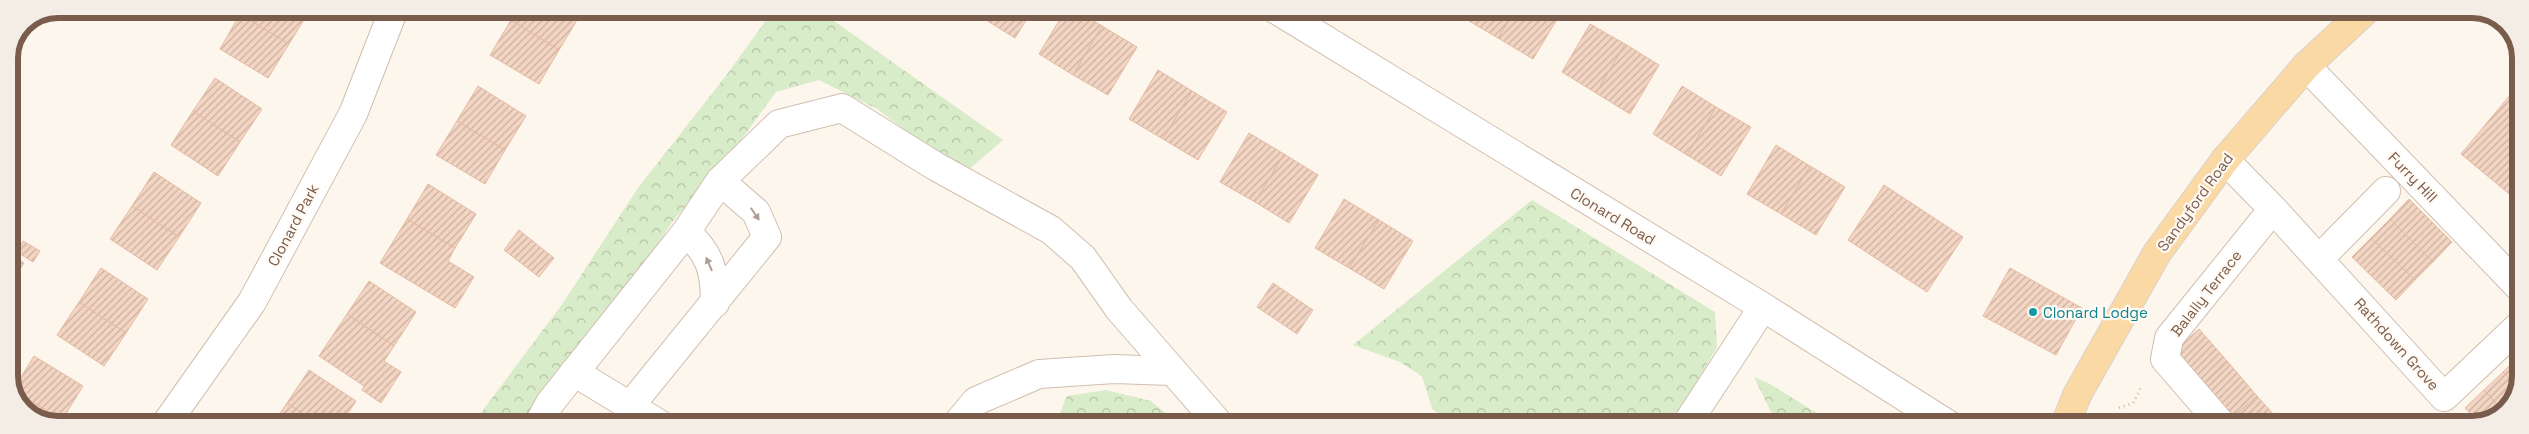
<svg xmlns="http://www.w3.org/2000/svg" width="2529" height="434" font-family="'Space Grotesk',sans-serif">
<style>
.forest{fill:url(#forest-crowns)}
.building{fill:url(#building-hatch);stroke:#e6bba3}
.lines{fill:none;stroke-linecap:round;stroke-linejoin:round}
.minor-casing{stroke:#d1beb0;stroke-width:30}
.major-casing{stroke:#dad1cd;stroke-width:30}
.path{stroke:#d9b8a5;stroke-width:3;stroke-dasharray:1 4;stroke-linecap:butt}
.minor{stroke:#fff;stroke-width:28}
.major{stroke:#fbd9a5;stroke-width:28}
.oneway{fill:#af9d94}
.culture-dot{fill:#0f9aa8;stroke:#fffaf3;stroke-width:2}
.labels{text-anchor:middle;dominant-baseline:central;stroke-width:4.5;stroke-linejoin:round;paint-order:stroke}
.street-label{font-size:15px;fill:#7a5c4d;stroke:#fffaf3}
.culture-label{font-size:15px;fill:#0d838f;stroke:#fffaf3;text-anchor:start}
.rim{fill:none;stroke:#7a5c4d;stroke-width:6}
</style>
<defs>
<pattern id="forest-crowns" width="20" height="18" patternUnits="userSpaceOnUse" patternTransform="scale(1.25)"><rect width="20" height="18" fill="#d8ecc9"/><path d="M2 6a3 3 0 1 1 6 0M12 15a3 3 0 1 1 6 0" fill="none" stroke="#b4c2a5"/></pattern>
<pattern id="building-hatch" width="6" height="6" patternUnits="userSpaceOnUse" patternTransform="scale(1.25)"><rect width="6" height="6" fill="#f3d5c3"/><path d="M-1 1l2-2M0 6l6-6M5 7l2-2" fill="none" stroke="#cab0a1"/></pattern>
</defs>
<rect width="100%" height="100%" fill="#fdf6ec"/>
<path class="forest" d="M774 9H817L1003 140 966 172 949 158 925 145 877 109 819 80 776 92 733 151 672 222 626 297 552 385 523 425H472L563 303 638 188 728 73Z
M1532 200 1715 312 1717 347 1695 385 1686 425H1570L1568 422 1554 425H1452L1432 408 1422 376 1400 362 1353 345Z
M1754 377 1770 384 1836 425H1781V417L1771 412Z
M1106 390 1151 401 1180 425H1060L1057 421 1067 396Z"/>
<path class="building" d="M244 9H308L310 10 289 44 240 14Z
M518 9H569L580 15 559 50 511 20Z
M967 9H986L981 17Z
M986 9H1033L1015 38 981 17Z
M1066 9H1074L1102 26 1073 75 1039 54Z
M1469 9H1516L1498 38 1464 18Z
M1516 9 1562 11 1533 59 1498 38Z
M240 14 289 44 268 78 220 49Z
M511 20 559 50 539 84 490 55Z
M1590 24 1625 44 1596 93 1562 72Z
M1102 26 1137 47 1108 95 1073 75Z
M1625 44 1659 65 1630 114 1596 93Z
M1158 70 1192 91 1163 139 1129 119Z
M215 78 262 109 240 142 193 111Z
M2520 83V203L2461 154Z
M478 86 526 116 505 150 457 121Z
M1682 86 1716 107 1687 155 1653 134Z
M1192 91 1227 112 1198 160 1163 139Z
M1716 107 1751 127 1721 176 1687 155Z
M193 111 240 142 218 176 171 145Z
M457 121 505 150 485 184 436 155Z
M1249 133 1284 154 1255 202 1220 182Z
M1776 145 1810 166 1781 214 1747 194Z
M1284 154 1318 175 1289 223 1255 202Z
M1810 166 1845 187 1816 235 1781 214Z
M154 172 201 203 179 237 132 206Z
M428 184 476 214 455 248 407 219Z
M1884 185 1963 237 1927 292 1848 240Z
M1344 199 1379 220 1349 268 1315 248Z
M2409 199 2452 242 2433 262 2390 219Z
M132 206 179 237 157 270 110 239Z
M407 219 455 248 448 261 474 277 455 308 380 263Z
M2390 219 2433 262 2415 280 2371 238Z
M1379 220 1413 241 1384 289 1349 268Z
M519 230 554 258 539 277 504 250Z
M2371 238 2415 280 2396 300 2352 257Z
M23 241 40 251 33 262 17 252Z
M13 255 24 263 17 274 9 268V262Z
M101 268 148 299 126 333 79 302Z
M2010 268 2082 308 2056 355 1983 316Z
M369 281 416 312 394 346 347 314Z
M1273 283 1313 310 1297 334 1257 307Z
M79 302 126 333 104 366 57 335Z
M347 314 394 346 384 361 401 372 381 403 362 390 364 386 319 356Z
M2199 329 2228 362 2203 385 2174 351Z
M2520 355V383L2518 387 2503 372Z
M34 356 83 386 62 420 13 390Z
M2228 362 2257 396 2232 418 2203 385Z
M309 370 356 401 340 425H320L287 403Z
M2503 372 2518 387 2504 412 2484 390Z
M13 390 62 420 59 425H51L23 411Z
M2484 390 2504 412 2479 423 2465 408Z
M2257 396 2283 425H2238L2232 418Z
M287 403 320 425H272Z"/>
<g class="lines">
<g class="minor-casing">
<path id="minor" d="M1275 9 1763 307 1949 425
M2306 66 2520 288
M2225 160 2273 209 2444 397 2520 325
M686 232C710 253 715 271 715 303
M2319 259 2386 191
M574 372 661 425
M630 406 767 237 756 212 720 181
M165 425 252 302 353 114 394 9
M538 425 550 403 686 232 720 181 779 124 842 108 935 166 1051 230 1083 258 1119 309 1220 425
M956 425 976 401 1039 374 1114 369 1171 371
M1686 425 1763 307
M2222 425 2165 359 2169 338 2273 209"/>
</g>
<g class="major-casing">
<path id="major" d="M2065 425 2077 395 2157 253 2225 160 2306 66 2367 9"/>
</g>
<path class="path" d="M2119 408 2133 403 2142 386"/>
<use href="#minor" class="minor"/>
<use href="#major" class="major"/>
</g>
<defs><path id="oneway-solid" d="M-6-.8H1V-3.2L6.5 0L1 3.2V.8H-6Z" transform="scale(1.25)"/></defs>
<g class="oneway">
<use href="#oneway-solid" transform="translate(755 214) rotate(56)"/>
<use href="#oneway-solid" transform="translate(709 264) rotate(-113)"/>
</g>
<circle class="culture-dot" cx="2033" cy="312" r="5"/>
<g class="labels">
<g class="street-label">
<text transform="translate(2413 177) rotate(46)">Furry Hill</text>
<text transform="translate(2195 202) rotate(-54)">Sandyford Road</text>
<text transform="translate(1613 216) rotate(31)">Clonard Road</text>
<text transform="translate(293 225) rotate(-62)">Clonard Park</text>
<text transform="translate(2206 293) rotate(-52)">Balally Terrace</text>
<text transform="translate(2397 344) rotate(48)">Rathdown Grove</text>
</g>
<g class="culture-label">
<text x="2043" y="312">Clonard Lodge</text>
</g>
</g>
<path d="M0 0H2529V434H0ZM58 18H2472A40 40 0 0 1 2512 58V376A40 40 0 0 1 2472 416H58A40 40 0 0 1 18 376V58A40 40 0 0 1 58 18Z" fill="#f4ede6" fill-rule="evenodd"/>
<path class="rim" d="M58 18H2472A40 40 0 0 1 2512 58V376A40 40 0 0 1 2472 416H58A40 40 0 0 1 18 376V58A40 40 0 0 1 58 18Z"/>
</svg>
